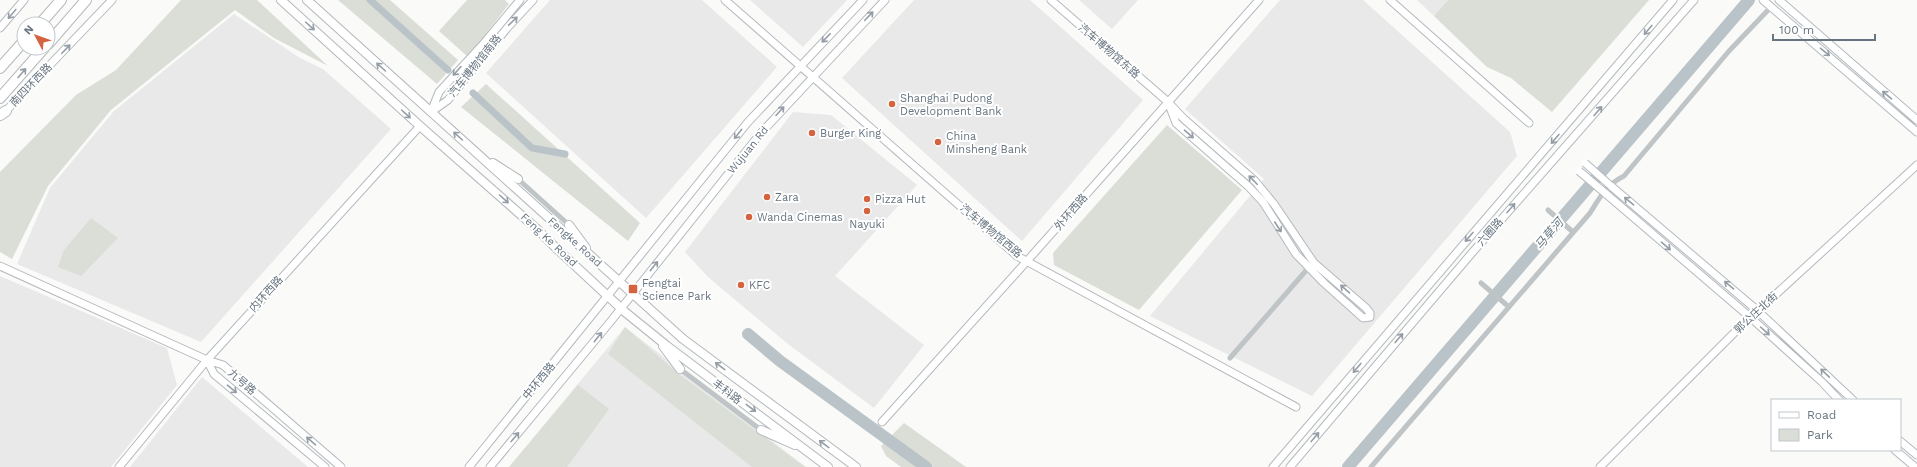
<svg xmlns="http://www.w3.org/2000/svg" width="1917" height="467" font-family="'Work Sans','Noto Sans SC',sans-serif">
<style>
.built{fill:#e8e9e8}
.green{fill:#daded7}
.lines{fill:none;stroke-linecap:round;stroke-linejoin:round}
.canal{stroke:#bac4c8;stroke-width:7}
.river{stroke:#bac4c8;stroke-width:12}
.secondary-casing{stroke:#b4b9be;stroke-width:9}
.primary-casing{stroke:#b3b8bc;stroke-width:10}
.highway-casing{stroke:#b5b9bc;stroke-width:12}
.street{stroke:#bfc4c7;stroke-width:5}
.secondary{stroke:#fff;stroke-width:7}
.primary{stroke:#fff;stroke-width:8}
.highway{stroke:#fff;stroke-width:10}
.secondary-bridge-casing{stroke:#b4b9be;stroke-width:9;stroke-linecap:butt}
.street-bridge{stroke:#bfc4c7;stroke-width:5}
.secondary-bridge{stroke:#fff;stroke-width:7}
.oneway{stroke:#959ea6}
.poi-dot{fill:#d3643f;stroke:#fff;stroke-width:1.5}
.labels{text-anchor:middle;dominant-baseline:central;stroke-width:4;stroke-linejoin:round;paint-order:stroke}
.street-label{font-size:11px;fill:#677580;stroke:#fff}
.poi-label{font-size:11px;fill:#677580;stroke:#fff;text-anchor:start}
.water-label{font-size:12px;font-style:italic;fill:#677980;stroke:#fff}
</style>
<rect width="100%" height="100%" fill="#fafaf8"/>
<path class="built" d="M550 0H702L777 67 646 218 486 73Z
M750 0H847L803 47Z
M914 0H1030L1143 100 1022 241 842 78Z
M1079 0H1138L1112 29Z
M1280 0H1363L1510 132 1517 156 1312 396 1150 316 1264 179 1185 109Z
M1417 0H1448L1434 16Z
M234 14 300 58 323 69 391 129 201 342 17 264 50 188 114 111Z
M793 112 831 115 917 185 835 276 924 345 874 408 788 344 708 277 685 252Z
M0 276 167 348 177 385 111 467H0Z
M625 327 806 467H509Z
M202 377 308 467H130Z"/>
<path class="green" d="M181 0H257L328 66 274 38 235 10 111 110 48 186 12 259 0 252V172L76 95 116 70Z
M338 0H390L458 60 437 84Z
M467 0H505L509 4 468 57 439 31Z
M1448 0H1649L1552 112 1511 78 1487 67 1434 16Z
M486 84 640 223 628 241 461 107Z
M1167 125 1242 190 1139 310 1054 265 1053 253Z
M91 218 118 238 81 276 58 267 64 250Z
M625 327 680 375 805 467H752L608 354Z
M578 385 609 409 567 467H509Z
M904 423 966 467H901L886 456 881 446Z"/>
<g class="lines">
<path class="canal" d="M370 0 448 70
M473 93 532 148 565 154"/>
<path class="river" d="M748 334 780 361 926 467
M1348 467 1749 0"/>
<g class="secondary-casing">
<path id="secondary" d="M725 0 1017 256 1296 407
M1051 0 1168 102 1184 119 1255 181 1274 204 1314 263 1366 308 1370 313V317L1363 318 1324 283 1296 254 1263 202 1248 186 1176 123 1168 102
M1390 0 1529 123
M1763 0 1917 132
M1779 0 1917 120
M0 28 24 0
M431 112 448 100 508 27 533 0
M431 112 439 92 485 42 520 0
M3 114 112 0
M1611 186 1758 311 1853 400
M1605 193 1751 318 1822 382 1839 400
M0 266 207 360 223 365 341 467
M207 360 214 374 325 467
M882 422 1027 261 1259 0
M1900 441 1917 455
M1895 450 1915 467
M119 467 207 360 420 126
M469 467 748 122 863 0
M490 467 611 321 760 134 885 0
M1273 467C1405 311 1541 156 1673 0
M1290 467 1471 254 1694 0
M1600 467 1739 328 1917 165"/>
</g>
<g class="primary-casing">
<path id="primary" d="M281 0 420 126 537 229 556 248 625 312 667 346 828 467
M307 0 683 339 856 467
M493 163 518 179
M569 225 586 248
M663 346 680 369
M761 430 795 445"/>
</g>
<g class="highway-casing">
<path id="highway" d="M40 24 61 0
M48 44 86 0
M0 68 24 41
M0 98 44 48
M0 115 6 111"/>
</g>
<path class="street" d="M518 179 569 225
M1481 283 1509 307
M1230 358 1310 266
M680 369 761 430
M1371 467 1590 213C1600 197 1606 185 1624 176L1729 51 1771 7"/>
<use href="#secondary" class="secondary"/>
<use href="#primary" class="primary"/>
<use href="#highway" class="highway"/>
<g class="secondary-bridge-casing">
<path id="secondary-bridge" d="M1585 163 1611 186
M1579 171 1605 193"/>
</g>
<path class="street-bridge" d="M1548 210 1573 232"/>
<use href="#secondary-bridge" class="secondary-bridge"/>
</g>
<defs><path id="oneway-shaft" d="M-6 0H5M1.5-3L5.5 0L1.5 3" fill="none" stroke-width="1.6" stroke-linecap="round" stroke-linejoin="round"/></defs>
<g class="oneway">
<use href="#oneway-shaft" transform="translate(12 14) rotate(130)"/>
<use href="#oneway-shaft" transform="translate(869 16) rotate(-46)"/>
<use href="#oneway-shaft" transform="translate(513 21) rotate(-44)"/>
<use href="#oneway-shaft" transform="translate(310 26) rotate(42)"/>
<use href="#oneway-shaft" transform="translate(1648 30) rotate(130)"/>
<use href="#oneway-shaft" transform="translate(826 38) rotate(134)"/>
<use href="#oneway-shaft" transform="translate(66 49) rotate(-46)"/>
<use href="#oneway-shaft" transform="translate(1825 52) rotate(40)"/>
<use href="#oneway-shaft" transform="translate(381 67) rotate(-138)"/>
<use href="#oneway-shaft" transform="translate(457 71) rotate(132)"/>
<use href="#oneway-shaft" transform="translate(22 73) rotate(-49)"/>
<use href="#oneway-shaft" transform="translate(1887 95) rotate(-140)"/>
<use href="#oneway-shaft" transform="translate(780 111) rotate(-48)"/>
<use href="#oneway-shaft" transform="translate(1598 111) rotate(-49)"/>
<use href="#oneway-shaft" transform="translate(406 114) rotate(42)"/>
<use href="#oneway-shaft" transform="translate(738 134) rotate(129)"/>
<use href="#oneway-shaft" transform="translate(1189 134) rotate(41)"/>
<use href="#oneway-shaft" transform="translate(458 136) rotate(-138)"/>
<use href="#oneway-shaft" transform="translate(1555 139) rotate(131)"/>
<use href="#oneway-shaft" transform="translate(1253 180) rotate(-134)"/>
<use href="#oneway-shaft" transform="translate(504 199) rotate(42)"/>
<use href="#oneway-shaft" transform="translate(1629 201) rotate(-140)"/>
<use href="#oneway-shaft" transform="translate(1511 208) rotate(-49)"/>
<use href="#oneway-shaft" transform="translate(1278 227) rotate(57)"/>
<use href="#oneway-shaft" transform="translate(1469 237) rotate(131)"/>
<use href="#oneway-shaft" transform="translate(1666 246) rotate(41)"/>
<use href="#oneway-shaft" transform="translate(654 266) rotate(-51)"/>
<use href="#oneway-shaft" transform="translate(1729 285) rotate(-140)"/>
<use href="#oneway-shaft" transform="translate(1345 289) rotate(-139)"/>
<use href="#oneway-shaft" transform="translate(1765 331) rotate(42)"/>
<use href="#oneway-shaft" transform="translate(598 337) rotate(-51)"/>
<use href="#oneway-shaft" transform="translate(1399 338) rotate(-50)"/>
<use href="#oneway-shaft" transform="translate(720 366) rotate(-143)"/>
<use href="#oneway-shaft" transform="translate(1357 368) rotate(130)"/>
<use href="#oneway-shaft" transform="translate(1825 373) rotate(-136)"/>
<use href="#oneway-shaft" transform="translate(232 389) rotate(40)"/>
<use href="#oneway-shaft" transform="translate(751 408) rotate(37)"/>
<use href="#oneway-shaft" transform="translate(515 437) rotate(-50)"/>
<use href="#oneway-shaft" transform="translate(1315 437) rotate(-50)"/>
<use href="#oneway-shaft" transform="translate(311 441) rotate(-139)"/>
<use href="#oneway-shaft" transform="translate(824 444) rotate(-143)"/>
</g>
<g class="poi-dot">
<circle cx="892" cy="104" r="4"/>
<circle cx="812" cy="133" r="4"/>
<circle cx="938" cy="142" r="4"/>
<circle cx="767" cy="197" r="4"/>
<circle cx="867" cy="199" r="4"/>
<circle cx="867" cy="211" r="4"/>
<circle cx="749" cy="217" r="4"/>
<circle cx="741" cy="285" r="4"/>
<rect x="628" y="284" width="10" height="10" rx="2"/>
</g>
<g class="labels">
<g class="street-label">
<text transform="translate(1109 51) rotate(41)">汽车博物馆东路</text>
<text transform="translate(475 66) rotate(-51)">汽车博物馆南路</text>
<text transform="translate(31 85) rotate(-46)">南四环西路</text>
<text transform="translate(748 150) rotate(-51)">Wujuan Rd</text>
<text transform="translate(1071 212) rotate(-49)">外环西路</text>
<text transform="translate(991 231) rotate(40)">汽车博物馆西路</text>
<text transform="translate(1490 232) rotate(-49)">六圈路</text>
<text transform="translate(549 240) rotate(43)">Feng Ke Road</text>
<text transform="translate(575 242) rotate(42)">Fengke Road</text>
<text transform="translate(266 294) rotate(-48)">内环西路</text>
<text transform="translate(1756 313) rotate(-43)">郭公庄北街</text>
<text transform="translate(539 381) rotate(-51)">中环西路</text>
<text transform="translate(242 382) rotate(41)">九号路</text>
<text transform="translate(727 392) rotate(37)">丰科路</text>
</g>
<g class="poi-label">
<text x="900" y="98">Shanghai Pudong<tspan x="900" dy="13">Development Bank</tspan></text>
<text x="820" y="133">Burger King</text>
<text x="946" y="136">China<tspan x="946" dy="13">Minsheng Bank</tspan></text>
<text x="775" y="197">Zara</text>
<text x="875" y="199">Pizza Hut</text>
<text x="757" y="217">Wanda Cinemas</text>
<text x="867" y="224" text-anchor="middle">Nayuki</text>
<text x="642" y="283">Fengtai<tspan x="642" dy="13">Science Park</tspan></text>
<text x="749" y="285">KFC</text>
</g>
<g class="water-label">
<text transform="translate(1549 234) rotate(-49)">马草河</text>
</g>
</g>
<rect x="1771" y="399" width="130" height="52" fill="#ffffff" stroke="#c2c8cc"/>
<rect x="1779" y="412" width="20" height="6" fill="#ffffff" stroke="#c2c8cc"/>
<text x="1807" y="419" font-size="12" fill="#677580">Road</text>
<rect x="1779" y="429" width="20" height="12" fill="#daded7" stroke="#c2c8cc"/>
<text x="1807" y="439" font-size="12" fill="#677580">Park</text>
<g transform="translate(36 36) rotate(311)"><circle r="19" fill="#ffffff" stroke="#c2c8cc"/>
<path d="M0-3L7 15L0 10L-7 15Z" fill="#d3643f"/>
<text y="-6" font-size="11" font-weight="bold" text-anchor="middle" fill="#677580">N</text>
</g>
<path d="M1773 34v6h102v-6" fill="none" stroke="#677580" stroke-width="2"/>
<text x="1779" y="34" font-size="12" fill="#677580" stroke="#ffffff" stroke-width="3" paint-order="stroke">100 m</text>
</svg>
